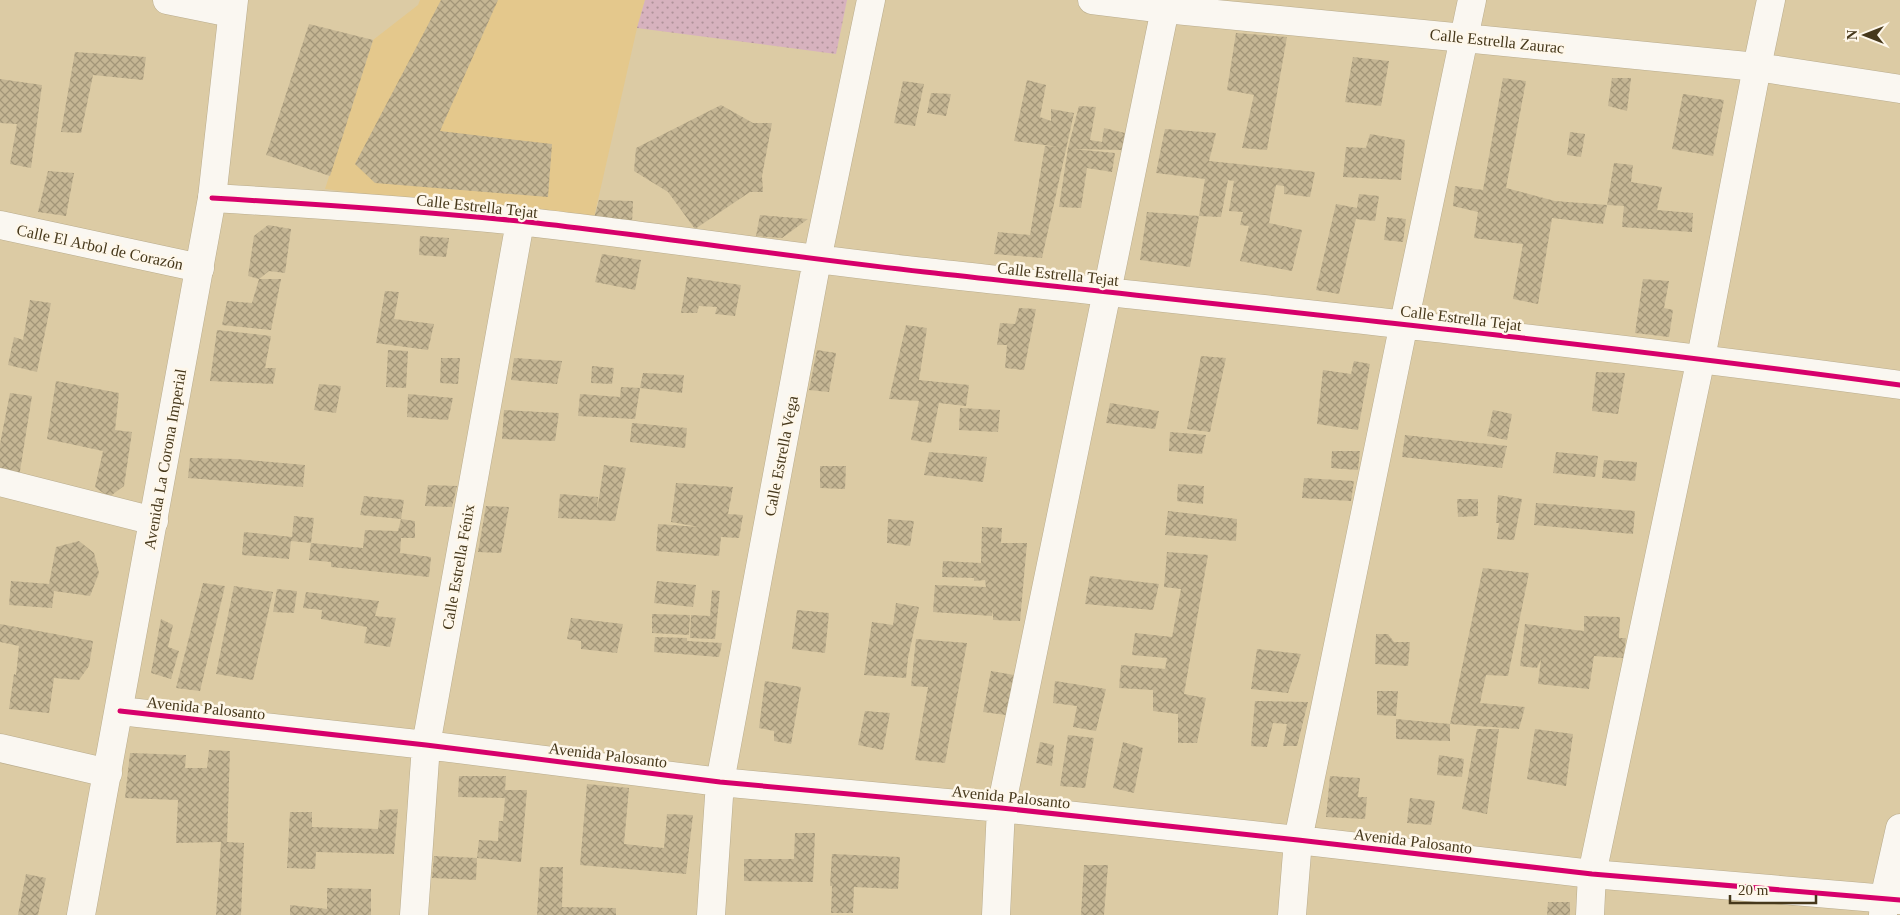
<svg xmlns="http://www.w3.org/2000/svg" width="1900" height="915" font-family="'Times New Roman',serif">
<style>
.built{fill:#e4c88c}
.park{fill:url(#park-dots)}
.building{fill:url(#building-cross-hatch)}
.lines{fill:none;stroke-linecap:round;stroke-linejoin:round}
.street-casing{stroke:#b9ac8d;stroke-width:29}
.secondary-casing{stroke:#b9ac8d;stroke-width:29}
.street{stroke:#faf7f1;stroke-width:28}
.secondary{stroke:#faf7f1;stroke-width:28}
.cycleway-casing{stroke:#fef7ea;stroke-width:8}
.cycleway{stroke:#d6006c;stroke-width:5}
.labels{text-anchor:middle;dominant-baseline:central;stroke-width:5;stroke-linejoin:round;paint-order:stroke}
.street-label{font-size:16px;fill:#46381b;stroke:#fef7ea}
</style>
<defs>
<pattern id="park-dots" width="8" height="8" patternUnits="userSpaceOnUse" patternTransform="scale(1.25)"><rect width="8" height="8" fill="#d7b2be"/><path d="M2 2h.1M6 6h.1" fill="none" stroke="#b0929a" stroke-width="1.8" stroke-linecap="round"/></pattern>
<pattern id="building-cross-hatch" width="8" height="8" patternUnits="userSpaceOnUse" patternTransform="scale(1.25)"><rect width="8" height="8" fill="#c5b694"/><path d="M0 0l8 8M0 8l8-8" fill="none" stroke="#a29578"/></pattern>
</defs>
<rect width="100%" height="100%" fill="#dccba4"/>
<path class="built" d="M420 0H645L637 28 593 222 325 189 373 40 418 5Z"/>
<path class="park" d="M645 0H847L836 54 637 28Z"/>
<path class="building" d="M441 0H498L440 131 552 144 548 197 375 183 355 164Z
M309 24 373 40 330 176 266 155Z
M1236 33 1287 37 1267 150 1242 148 1254 95 1227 90Z
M75 52 146 57 143 80 93 75 81 133 61 132Z
M1353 57 1389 61 1381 106 1345 102Z
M1503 78 1526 81 1506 188 1555 201 1607 205 1603 224 1552 218 1538 304 1513 299 1523 244 1474 238 1478 212 1453 206 1455 186 1483 190Z
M1612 78H1631L1627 111 1608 106Z
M0 79 42 85 31 168 10 164 17 124 0 123Z
M1027 80 1046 85 1040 117 1051 121V109L1074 113 1042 258 994 254 998 232 1030 235 1045 146 1059 147 1014 141Z
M903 81 924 84 915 126 894 123Z
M931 93 951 94 946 116 927 113Z
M1683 94 1724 100 1713 156 1672 149Z
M721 105 753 123H772L762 176 763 192H750L695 229 668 192 634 171 636 148Z
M1079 106 1096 107 1090 140 1102 142 1104 128 1125 133 1123 150 1073 149 1115 153 1112 172 1087 168 1081 208 1059 207 1068 148Z
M1165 129 1216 133 1209 161 1315 172 1310 197 1284 194V186L1276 185 1269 223 1302 230 1292 271 1240 261 1249 226 1240 225 1243 212 1229 211 1234 181 1228 180 1221 217 1199 216 1205 179 1156 173Z
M1570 132 1585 134 1581 157 1567 155Z
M1370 134 1405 140 1401 180 1343 177 1346 147 1366 148Z
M1614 163 1633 165 1631 182 1662 187 1657 210 1693 213 1692 232 1622 227 1624 206 1607 205Z
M48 171 74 173 66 216 38 212Z
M1359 194 1379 196 1375 221 1356 219 1339 294 1316 290 1336 204 1357 208Z
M599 200 633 201 632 224 593 222Z
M1147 212 1199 216 1190 267 1140 260Z
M760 215 808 219 782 238 756 236Z
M1387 217 1406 219 1403 242 1384 240Z
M268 225 291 229 285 273 269 271 259 279 248 276 254 236Z
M420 236 449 238 446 257 419 255Z
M602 254 641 260 635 290 595 282Z
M687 277 741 285 735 316 715 314 717 307 699 306 697 313H681Z
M259 279H281L271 330 222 325 227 301 252 303Z
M1643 279 1669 281 1664 308 1673 310 1669 337 1635 333Z
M385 291 399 292 394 319 434 324 428 350 376 343Z
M30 300 51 303 37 372 8 365 14 337 23 340Z
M1019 308 1036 309 1024 370 1005 368 1007 345H997L1000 323 1015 324Z
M906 325 927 328 919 380 969 385 966 406 939 403 931 443 911 440 919 401 889 399Z
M217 330 271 336 265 368H276L273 384 210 381Z
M388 350 408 351 406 388 386 387Z
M817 350 836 353 829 392 809 390Z
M1201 356 1226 358 1210 432 1187 429Z
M441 358H460L458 384 440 383Z
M514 358 562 361 557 384 511 380Z
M1354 361 1370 364 1358 430 1317 424 1323 370 1351 374Z
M592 366 614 368 612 384 591 383Z
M1596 372 1625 373 1618 414 1592 411Z
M643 373 684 375 682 393 640 388Z
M56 381 119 393 115 430 132 432 124 486 109 497 95 487 103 451 47 439Z
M319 384 341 386 336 413 314 410Z
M621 387 640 388 635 419 578 416 580 394 620 397Z
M10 393 32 396 19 477 0 474V444Z
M408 394 453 398 448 420 407 417Z
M1110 403 1159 411 1155 429 1106 423Z
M960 408 1000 410 998 432 959 430Z
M504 410 559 413 555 441 502 439Z
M1493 410 1512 414 1507 440 1487 436Z
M632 423 687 428 685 448 630 442Z
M1170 432 1206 435 1202 454 1169 451Z
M1405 435 1507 446 1502 468 1402 457Z
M1332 451H1360L1358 470 1331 468Z
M929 452 987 457 983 482 924 475Z
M1556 452 1598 456 1595 477 1553 473Z
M190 458 236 459 305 465 303 487 188 478Z
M1604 460 1637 462 1635 481 1602 478Z
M604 465 626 468 615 521 558 518 560 494 598 497 597 511Z
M820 466H846L845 489 820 488Z
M1304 478 1354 481 1351 501 1302 498Z
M676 483 733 487 728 514 743 515 739 538 721 537 719 556 656 551 658 524 699 527 671 522Z
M1178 484 1204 486 1203 504 1177 501Z
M428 485 457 486 452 507 425 506Z
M1498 495 1522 499 1514 540 1497 539 1499 523H1496Z
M364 496 404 500 401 519 360 515Z
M1457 499H1478V516L1458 517Z
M1536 503 1635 511 1633 534 1534 525Z
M486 506 509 507 501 553 478 552Z
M1168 511 1237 519 1236 541 1165 535Z
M294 516 314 518 311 543 291 541 289 559 242 555 244 532 292 537Z
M401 519 415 521V538H401L400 553 431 557 429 577 331 567V562L309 560 311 543 363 548 365 530 398 531Z
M888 519 914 521 910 546 887 543Z
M982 527 1002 528 1001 543H1027L1020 621 993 620V609L992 616 933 612 935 585 986 587 985 580 974 581V578L942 577 943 561 981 563Z
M79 541 94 553 99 573 90 596 54 591 52 608 9 605 11 581 49 584 56 547Z
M1167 552 1208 555 1184 694 1206 698 1197 743H1178V714L1153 711V690L1119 688 1121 665 1165 669 1167 658 1132 655 1135 633 1172 637 1181 589 1164 587Z
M1483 568 1529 573 1508 676 1486 675 1480 703 1525 707 1519 729 1450 724Z
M1090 576 1159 584 1153 610 1085 604Z
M657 581 696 585 693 607 654 603Z
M203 583 225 586 200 691 176 688Z
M234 586 273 592 253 680 216 674Z
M277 589 297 591 294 613 273 612Z
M712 590 720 591 715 639 690 638 691 615 710 616Z
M306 592 379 601 375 616 396 618 390 647 364 643 367 627 321 619 322 610 303 608Z
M896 603 919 607 908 658 906 678 864 675 872 622 893 625Z
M797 610 829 613 825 653 792 649Z
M652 614 690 615 689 635 652 633Z
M1584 616 1620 617 1619 638H1626L1623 658 1594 656 1589 689 1538 684 1541 659 1537 668 1520 666 1525 624 1584 631Z
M571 618 623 624 617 653 581 649V641L567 639Z
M161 619 173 625 168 647 179 651 171 679 151 673Z
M0 624 93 641 89 666 79 680 54 678 49 713 9 709 14 674 16 675 19 646 0 642Z
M1376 634H1388L1394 642H1410L1408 666 1375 664Z
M655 637 687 638V641L722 643 719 657 654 652Z
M916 639 967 643 945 763 915 760 928 687 911 686Z
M1257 649 1301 654 1288 693 1251 689Z
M991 671 1014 675 1006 715 983 712Z
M765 681 801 687 791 744 774 741V731L759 728Z
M1055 681 1106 689 1096 731 1073 727 1077 706 1053 703Z
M1377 691H1398L1396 716 1377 715Z
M1255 701 1308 702 1297 746H1283L1287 724 1273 723 1267 747 1251 746Z
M865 711 890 713 883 750 858 745Z
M1396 719 1450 724V741L1396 739Z
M1477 729H1499L1487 814 1462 809Z
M1535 729 1573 734 1566 786 1527 779Z
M1068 735 1094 738 1085 788 1060 786Z
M1040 742 1054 745 1052 766 1036 763Z
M1123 742 1143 748 1134 793 1113 788Z
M209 750 230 751 227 842 244 843 241 915H216L221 842 176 843 178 800 125 798 130 753 186 755 185 768H207Z
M1439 755 1464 759 1462 777 1437 775Z
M459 776H506L505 790H527L521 862 477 858 479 840 498 841 499 821H503L505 798 458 797Z
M1330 776 1360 778 1358 797H1367L1365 819 1326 817Z
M587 784 629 788 624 844 664 848 667 814 693 815 686 874 580 865Z
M1410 798 1435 801 1431 825 1407 823Z
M398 809 394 854 316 852 315 869 287 868 290 812H312V827L378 829 380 810Z
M795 833H815L813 882 744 881V859H794Z
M832 854 900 857 898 889 854 887 853 913H831L832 886H830Z
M434 856 477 858 476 880 432 878Z
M1084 865H1108L1104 915H1081Z
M540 867H563L562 907 616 908V915H537Z
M26 874 46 878 38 915H18Z
M327 888 371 889V915H290V905L327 909Z
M1548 902H1570V915H1547Z"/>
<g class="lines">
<g class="street-casing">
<path id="street" d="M167 0 231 13
M1092 0 1165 9 1464 38 1404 323 1298 840 1292 915
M1771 0 1757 67 1900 89
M212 198C315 204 417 211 519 221 654 236 789 257 925 272 1250 308 1576 341 1900 385
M0 225 200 268
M0 482 154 521
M120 711 426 745 720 782 1001 808 1298 840 1592 874 1900 900
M0 748 108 773
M414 915 426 745 520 222
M711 915 720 782 817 260 871 0
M996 915 1001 808 1165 9
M1883 915 1884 899 1900 828"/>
</g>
<g class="secondary-casing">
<path id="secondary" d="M1472 0 1464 38 1757 67 1701 358 1592 874 1590 915
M81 915 212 198 234 0"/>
</g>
<use href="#street" class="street"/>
<use href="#secondary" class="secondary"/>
<g class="cycleway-casing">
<path id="cycleway" d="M212 198C315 204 417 211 519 221 654 236 789 257 925 272 1250 308 1576 341 1900 385
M120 711 426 745 720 782 1001 808 1298 840 1592 874 1900 900"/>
</g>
<use href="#cycleway" class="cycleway"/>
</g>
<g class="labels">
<g class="street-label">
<text transform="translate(1497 41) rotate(6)">Calle Estrella Zaurac</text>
<text transform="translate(477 206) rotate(6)">Calle Estrella Tejat</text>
<text transform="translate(100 247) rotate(12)">Calle El Arbol de Corazón</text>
<text transform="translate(1058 274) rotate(6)">Calle Estrella Tejat</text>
<text transform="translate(1461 318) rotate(7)">Calle Estrella Tejat</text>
<text transform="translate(781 456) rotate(-79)">Calle Estrella Vega</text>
<text transform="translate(165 459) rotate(-80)">Avenida La Corona Imperial</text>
<text transform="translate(458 567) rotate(-80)">Calle Estrella Fénix</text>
<text transform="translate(206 708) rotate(6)">Avenida Palosanto</text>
<text transform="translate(608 755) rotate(7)">Avenida Palosanto</text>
<text transform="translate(1011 797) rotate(6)">Avenida Palosanto</text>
<text transform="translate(1413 841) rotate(7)">Avenida Palosanto</text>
</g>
</g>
<g transform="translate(1865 35) rotate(270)" stroke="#fef7ea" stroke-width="4" paint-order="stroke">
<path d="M0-4L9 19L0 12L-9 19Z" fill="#46381b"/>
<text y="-8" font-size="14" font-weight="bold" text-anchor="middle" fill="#46381b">N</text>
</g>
<path d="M1730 895v8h86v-8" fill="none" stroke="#46381b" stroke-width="2.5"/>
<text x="1738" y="895" font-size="15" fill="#46381b" stroke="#fef7ea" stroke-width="4" paint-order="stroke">20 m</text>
</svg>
